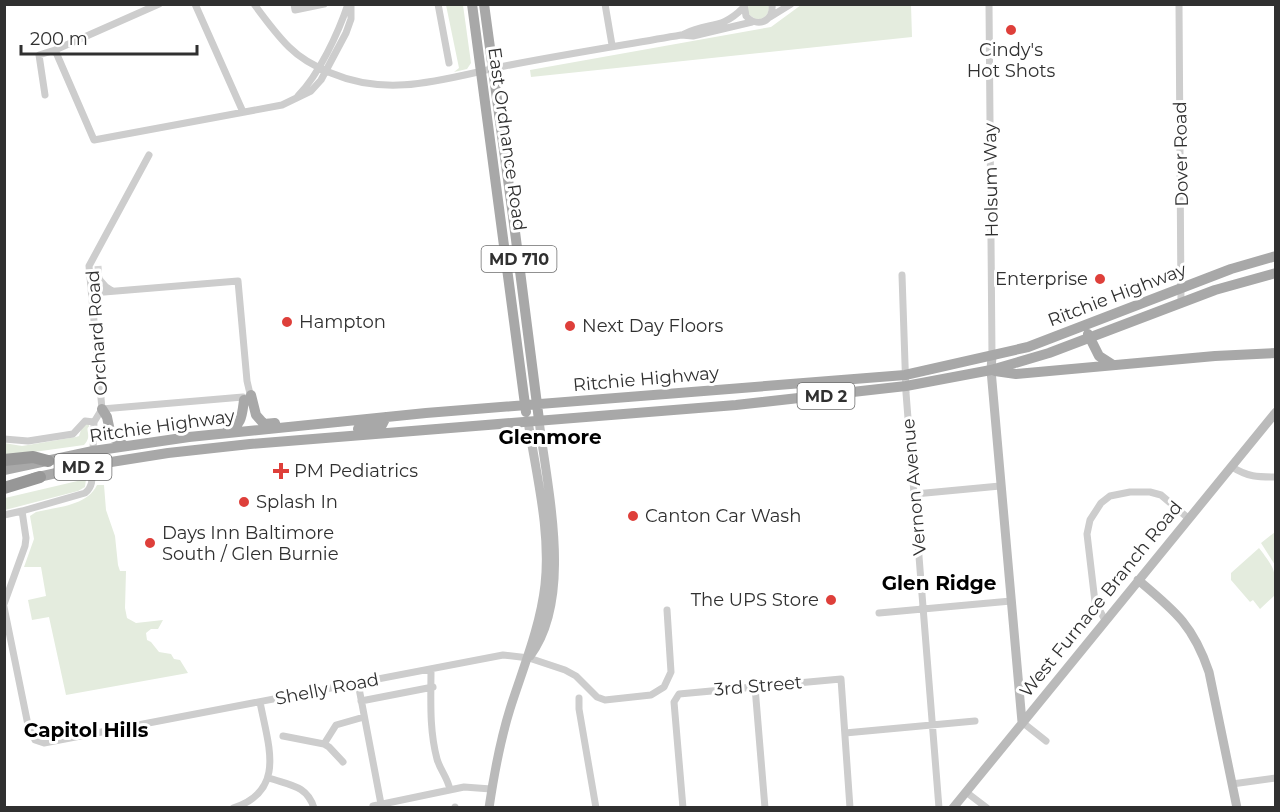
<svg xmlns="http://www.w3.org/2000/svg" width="1280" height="812" font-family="Montserrat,sans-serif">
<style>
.green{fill:#e4ecde}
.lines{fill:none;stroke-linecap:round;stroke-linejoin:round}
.street-tunnel{stroke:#d6d6d6;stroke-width:7;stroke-dasharray:7 3.5;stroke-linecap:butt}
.street{stroke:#cdcdcd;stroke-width:7}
.secondary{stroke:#bababa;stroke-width:9}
.primary{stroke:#a8a8a8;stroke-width:10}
.highway{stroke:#979797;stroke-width:12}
.poi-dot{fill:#de3f3a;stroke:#fff;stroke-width:2}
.labels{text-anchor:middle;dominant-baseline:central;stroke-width:6;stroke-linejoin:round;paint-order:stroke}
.shield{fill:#fff;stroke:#6e6e6e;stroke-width:1.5}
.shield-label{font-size:16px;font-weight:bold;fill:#303030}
.poi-label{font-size:18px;fill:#303030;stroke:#fff;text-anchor:start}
.street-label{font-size:18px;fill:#303030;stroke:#fff}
.neighbourhood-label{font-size:20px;font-weight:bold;fill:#000;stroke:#fff}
</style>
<rect width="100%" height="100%" fill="#fff"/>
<path class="green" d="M446 5H463L471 63 467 69 454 72 459 68Z
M748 5H769C769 14 766 18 757 20L748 14Z
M801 5H911L912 37 531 77 530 70 771 27Z
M89 423C89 431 90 439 84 445L5 456 4 443 22 446 76 437 79 436 83 424Z
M86 479 85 487 78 491 5 510V498Z
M97 485H104L106 510 115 536 118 565 120 571H126L125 608 127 618 136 623 163 620 158 629H151L146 633 147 640 151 642 159 652 171 654 174 659 180 660 188 673 66 695 49 617 32 620 28 600 46 596 41 567H24L34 539 30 516 36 512C57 507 87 506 97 485Z
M1275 532V565L1261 543Z
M1259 548C1275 569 1276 570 1275 595L1260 609 1253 600 1250 602 1231 580V573Z"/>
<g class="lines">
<path class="street-tunnel" d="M98 266 99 279"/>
<path class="street" d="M195 4 243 112
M254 4C265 19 276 34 289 47 301 59 316 67 331 73 392 99 449 77 510 65 567 54 624 45 681 35L693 36 752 22
M294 4 295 10 324 4
M438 4 449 63
M605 4 612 45
M744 4 746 16C757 28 774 22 772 4
M989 4 992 356
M1179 4 1181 304
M770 17 791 4
M684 34C709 21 720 31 743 8
M55 50 94 140 282 105 311 91 321 80 346 33 351 19V4
M45 95 39 55 55 50 159 4
M298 96C319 74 338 34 348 4
M902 275 906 393 939 808
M99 279 106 287 112 291
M92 293 238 281 247 381 251 398
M102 409 243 397
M4 439 28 441 73 434 85 421 94 422
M93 451 94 422 102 409 89 266 149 155
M1232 467C1248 477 1257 477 1276 477
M915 494 1000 486
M4 515 22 511
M4 604 25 546 26 538 22 511 85 493C94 486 92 476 92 465
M4 607 28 725 35 740 44 743 503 655 529 658 565 670 576 676 597 697 605 700 651 695 664 687 671 672 667 610
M879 613 1011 601
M1105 620 1095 602 1087 534 1090 520 1101 503 1110 496 1130 492H1150L1161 495 1188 518
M431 669C431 699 429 729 437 759 440 770 448 778 450 790
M358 683 381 804
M755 687 765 808
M579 698V709L596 808
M361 701 433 687
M1022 722 1046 741
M845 733 975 721
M283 736 324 744 329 747 343 762
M324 744 336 725 364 717
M269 778C289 785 307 785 314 808
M1232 784 1276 778
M966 792 987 808
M373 806 464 787 491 789
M233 808C287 791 268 745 260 702
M455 808V807
M683 808 674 702 679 694 841 679 850 808"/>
<path class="secondary" d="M992 356 991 370 1022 722
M1138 580C1175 611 1193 625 1209 672L1237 808
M530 656C574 597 547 489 539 420
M489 808C494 774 500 741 510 709 523 668 540 628 545 585 551 531 536 474 528 421
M953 808 1276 412"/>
<path class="primary" d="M472 4 526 412
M484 4 513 216 539 420
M1088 334 1099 356 1113 365
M995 371 1016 374 1215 356 1276 353
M251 395 256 415 264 424 275 423
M102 409 107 417 111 436 125 446
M358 429 382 425 386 417
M227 431C242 426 242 415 244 400
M4 470 93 451 189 437 426 413 905 375 1028 347 1231 269 1276 256
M34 478 92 465 168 453 250 444 736 405 906 386 991 370 1049 353 1215 290 1276 273"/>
<path class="highway" d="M4 460 33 457 48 461
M4 488 40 477"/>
</g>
<g class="poi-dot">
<circle cx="1011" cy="30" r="6"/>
<circle cx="1100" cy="279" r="6"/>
<circle cx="287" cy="322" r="6"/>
<circle cx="570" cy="326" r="6"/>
<path d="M278 462h6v6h6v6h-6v6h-6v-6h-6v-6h6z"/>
<circle cx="244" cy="502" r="6"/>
<circle cx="633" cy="516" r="6"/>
<circle cx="150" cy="543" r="6"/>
<circle cx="831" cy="600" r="6"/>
</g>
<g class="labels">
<g class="shield">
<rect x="481.5" y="246" width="75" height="26" rx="4.5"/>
<rect x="797.5" y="383" width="57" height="26" rx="4.5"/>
<rect x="54.5" y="454" width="57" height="26" rx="4.5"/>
</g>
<g class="shield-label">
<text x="519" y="259">MD 710</text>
<text x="826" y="396">MD 2</text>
<text x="83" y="467">MD 2</text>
</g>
<g class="poi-label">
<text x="1011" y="50" text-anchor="middle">Cindy's<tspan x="1011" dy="21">Hot Shots</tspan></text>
<text x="1088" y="279" text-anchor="end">Enterprise</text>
<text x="299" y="322">Hampton</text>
<text x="582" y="326">Next Day Floors</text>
<text x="294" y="471">PM Pediatrics</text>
<text x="256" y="502">Splash In</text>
<text x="645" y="516">Canton Car Wash</text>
<text x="162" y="533">Days Inn Baltimore<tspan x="162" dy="21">South / Glen Burnie</tspan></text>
<text x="819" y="600" text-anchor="end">The UPS Store</text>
</g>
<g class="street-label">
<text transform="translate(507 139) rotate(82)">East Ordnance Road</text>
<text transform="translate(1181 154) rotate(-91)">Dover Road</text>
<text transform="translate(991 180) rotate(-91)">Holsum Way</text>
<text transform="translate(1117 295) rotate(-21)">Ritchie Highway</text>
<text transform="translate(97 333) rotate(-94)">Orchard Road</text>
<text transform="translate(646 379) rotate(-5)">Ritchie Highway</text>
<text transform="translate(162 426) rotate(-8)">Ritchie Highway</text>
<text transform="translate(914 487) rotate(-95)">Vernon Avenue</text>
<text transform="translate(1101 599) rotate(-51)">West Furnace Branch Road</text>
<text transform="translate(758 686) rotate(-5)">3rd Street</text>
<text transform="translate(327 689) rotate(-11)">Shelly Road</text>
</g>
<g class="neighbourhood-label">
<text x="550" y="437">Glenmore</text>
<text x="939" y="583">Glen Ridge</text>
<text x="86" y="730">Capitol Hills</text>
</g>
</g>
<rect width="1280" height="812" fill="none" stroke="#303030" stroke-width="12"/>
<path d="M21 45v9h176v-9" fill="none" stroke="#303030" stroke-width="3"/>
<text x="30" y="45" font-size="18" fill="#303030" stroke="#ffffff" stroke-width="4.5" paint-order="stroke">200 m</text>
</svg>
